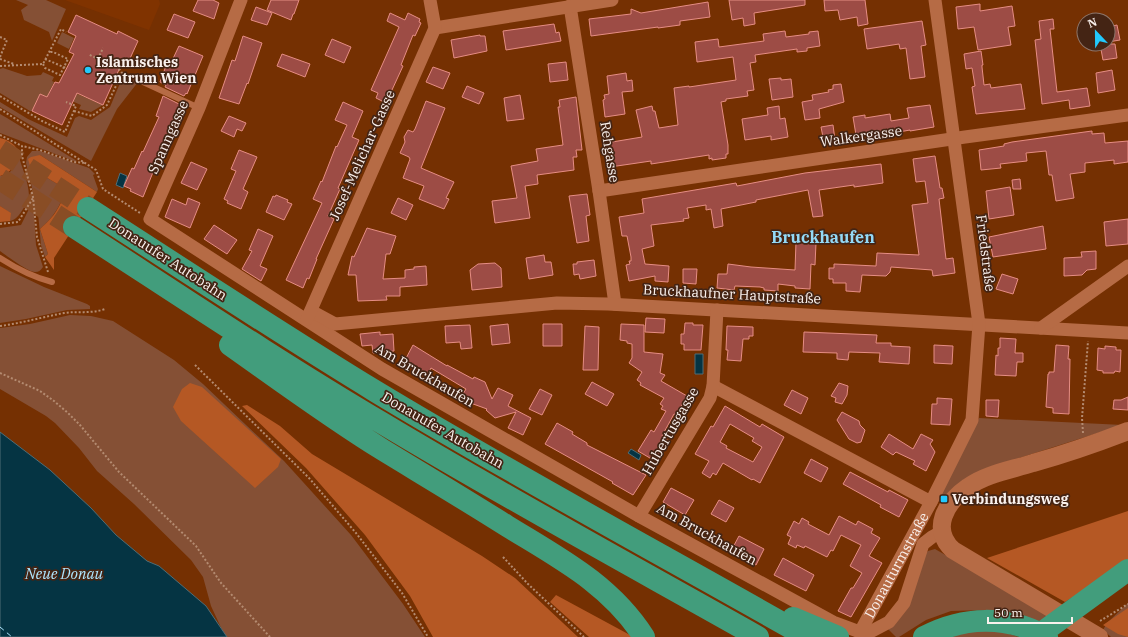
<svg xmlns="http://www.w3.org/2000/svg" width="1128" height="637" font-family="'IBM Plex Serif',serif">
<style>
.built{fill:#803300}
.green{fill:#855035}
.forest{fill:#b55824}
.water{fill:#053443;stroke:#4e6d76}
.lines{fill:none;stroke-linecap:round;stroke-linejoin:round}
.ferry{stroke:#aee6ff;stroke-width:1;stroke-dasharray:5 4;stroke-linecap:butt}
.building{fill:#9d4c45;stroke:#e68d84;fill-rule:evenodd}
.highway-tunnel{stroke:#894d25;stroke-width:22;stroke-dasharray:22 11;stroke-linecap:butt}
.path{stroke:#b48b71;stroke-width:2;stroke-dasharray:2 2;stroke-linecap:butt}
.lane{stroke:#b66b45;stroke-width:6}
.street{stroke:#b66b45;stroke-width:13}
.secondary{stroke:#b66b45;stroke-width:18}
.highway{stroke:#429d7c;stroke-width:22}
.poi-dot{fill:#22c9fd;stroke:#442414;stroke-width:1.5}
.labels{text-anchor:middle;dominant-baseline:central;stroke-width:3.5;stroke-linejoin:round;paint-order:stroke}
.poi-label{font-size:14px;font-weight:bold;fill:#faf1ed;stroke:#442414;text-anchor:start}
.street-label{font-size:14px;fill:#faf1ed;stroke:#442414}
.water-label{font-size:15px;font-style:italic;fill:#aee6ff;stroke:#442414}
.quarter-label{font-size:16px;font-weight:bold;fill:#94d9f6;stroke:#442414}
</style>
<rect width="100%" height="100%" fill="#753002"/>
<path class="built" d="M65 0H159L160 4 149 30Z"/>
<path class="green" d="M16 0H46L66 9 52 41 49 32 24 20 21 10 28 5Z
M62 32 74 38 69 49 57 43Z
M3 68 27 76 41 75 43 72 54 77 52 81 54 82 47 97 40 94 32 111H30L0 93V69Z
M123 76 138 82 117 109 91 161 0 107V102L28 119 67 137 75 118 79 116 91 120 110 107Z
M75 93 103 105 91 112 79 109 81 105 67 99Z
M0 114 7 118 77 161H74L0 133Z
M32 151H40L89 168 95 174 93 175 98 189 97 192 40 155 31 169 40 168 45 171 44 176 66 189C60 206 55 216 40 229L48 254 45 257 41 245 38 213 26 163 27 157Z
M19 157C22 168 32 190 28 201 27 203 25 206 23 209 19 215 17 219 10 221V213L0 206V176C13 173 14 168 19 157Z
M32 206 34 213 36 245 43 267C41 270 39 272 35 272 28 272 7 256 0 251V228L21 225 30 207Z
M0 266 44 287 87 304 90 306V309L67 310 26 319 0 323Z
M70 315 91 316 113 321 174 360 203 384 284 461 351 535 403 604 425 637H227L224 634 211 606 203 577 191 560 134 504 97 471 79 448 55 423 46 416 0 389V328L30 324Z
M979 418 1123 425 1010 461 941 502 937 501Z
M935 549 1050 615 1040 622 1010 612 987 610 951 611 926 620 899 637H896L888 629 922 556 928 551Z
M1128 603V637H1111L1103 630 1107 623Z
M981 625 1019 637H942Z"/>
<path class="forest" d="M0 138C5 139 11 142 14 145 26 157 12 173 0 176Z
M40 155 97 192 54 258V270L45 257 48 254 40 229C55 216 60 207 66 189L44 176 45 171 40 168 31 169 28 159 31 157Z
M0 206 11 213 10 221 0 222Z
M190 383 202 387 281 459 278 467 255 488 181 421 173 407 182 389Z
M247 405 280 426 312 454 482 556 515 578 578 637H433L410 596 365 535 306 468 242 406Z
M1128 511V560L1122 566 1065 602 987 558Z
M556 595 630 635 632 637H589L550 602Z
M1128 608V637L1118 634 1103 625Z"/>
<path class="water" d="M120 173 127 176 123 188 116 185Z
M695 354H703V374H695Z
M0 432 50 470 91 508 116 535 147 561 159 566 206 606 227 637H0Z
M631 449 641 455 639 460 628 453Z"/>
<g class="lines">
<path class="ferry" d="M0 627 12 637"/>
</g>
<path class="building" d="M198 0H213L219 3 214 19 193 11Z
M271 0H299L294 14H293L291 20 267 10Z
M729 0H805V5L754 13 755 24 744 26 743 18 732 20Z
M824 0H865L868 24 858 26 857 17 840 20 838 10 825 11Z
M708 2 710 17 680 21V25L658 28V27L591 36 589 19 631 14V9L641 13Z
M980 4V11L1012 6 1015 26 1008 27 1011 45 978 50 974 27 958 29 956 7Z
M256 7 272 13 267 25 251 20Z
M390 13 405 20 408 13 420 19 419 22 421 23 415 36 413 35 401 65 403 66 386 103 376 98 378 93 371 90 399 27 387 21Z
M174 14 195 22 188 38 167 30Z
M76 15 117 34 118 31 138 41 127 65 122 63 103 105 77 93 62 125 32 111 40 94 47 97 55 82 59 83 74 54 69 52 76 36 68 32Z
M1053 19 1054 29H1050L1057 92 1087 88 1090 106 1070 109 1069 100 1042 104 1035 40 1041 39 1039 21Z
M922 21 926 45 921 46 925 77 910 79 906 48 900 49 899 44 867 49 864 29Z
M554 24 556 33 559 32 561 41 506 50 503 31Z
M1117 25 1120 40 1108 42V27Z
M785 31 786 37 809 34V32L818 31 820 46 807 48V51L797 52V49L755 55 756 62 750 63 754 90 747 91 748 96 726 99V101L721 102 728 145V154H726V158L712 160V158L709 159V155L651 164V161L610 167 606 143 642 137 636 110 652 106 653 111H655L659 128 678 125 674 88 689 86V87L736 80 733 57 697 62 695 42 718 39 719 47 764 41 763 34Z
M480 35V36H485L487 51 454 58 451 40Z
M243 36 262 43 248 84 247 83 239 104 219 98 232 60 235 61Z
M332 39 351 47 344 63 325 55Z
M1100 44H1115L1117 58 1103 60Z
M179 46 203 56 187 94 186 93 184 96 165 87 166 85 160 82 166 66 169 67Z
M981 51 983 65H982V67L984 85 990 84 991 88 1021 84 1025 109 976 114 972 87 975 86 972 68 966 69 964 54Z
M282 54 310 64 305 77 277 66Z
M566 62 568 80 550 82 548 64Z
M433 67 450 73 443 89 426 82Z
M1112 70 1115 90 1098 93 1096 73Z
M626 73 627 81 632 80 633 91 622 92 625 114 605 117 603 100 605 99 604 95 609 94 607 76Z
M781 78V80L791 79 793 97 772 100 769 79Z
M841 84 844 102 819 109 820 118 805 120 802 102 813 100 812 95 829 92 828 90 833 89V85Z
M467 86 484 93 479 104 462 97Z
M520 95 524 119 507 121 504 98Z
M163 96 181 105 163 151 162 150 143 197 130 191 131 189 124 186 132 168 134 169 142 151 143 152 159 117 156 116Z
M576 97 582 150H576L577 157H573L574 170 537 175 538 184 525 186 530 218 495 223 492 201 517 198 511 166 538 161 536 149 563 145 558 107H560L559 100Z
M426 101 445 108 421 168 454 182 446 198 449 199 444 209 419 199 424 186 403 178 410 159 409 157 400 153 405 142 404 137 408 130 413 132 415 129Z
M343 102 363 111 352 137 359 140 338 188 340 189 328 216 334 219 316 259H317L309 279 307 278 303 288 286 280 322 203 313 199 321 181 322 182 336 146 337 147 347 125 335 120Z
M930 105 934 127 910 131V130L877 136V132L856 135 853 117 865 115V118L890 114 891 121 909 118 907 108Z
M779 106 780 119 785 118 788 137 771 140V136L745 140 742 119 768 115 767 108Z
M229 116 246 123 242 131 237 129 234 137 221 131Z
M833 125 835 140 824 142 821 127Z
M1092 131V134L1104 133 1105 143 1128 141V162L1114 164V160L1085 163V172L1070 174 1074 198 1056 201 1052 175H1049L1046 151 1026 153 1027 161 1000 164 1001 168 981 170 979 150 1004 146V144L1012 142Z
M239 150 257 157 243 189 248 192 241 209 227 203 228 201 224 199 236 171 231 169Z
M935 156 940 188H942L944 198 939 199 946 259 953 258 955 273 933 276 932 270 891 267 890 272 886 276 862 275 860 292 846 291V283H833V279H829V268H834V264L876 266 877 253 919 255 912 205 928 203 925 181 916 182 913 159Z
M191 162 207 169 197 190 181 183Z
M881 164 883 183 854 187V185L819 190 823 216 813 217 808 190 756 200V202L721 209 723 226 714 228 711 209 706 210V205L687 208 689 218 683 219 684 221 651 225 654 246 642 249 645 264 669 266 668 282 655 281V276L629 281 626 265 630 264 629 261H631V257L627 236H622L619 217 644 213 642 199 736 183 737 186 805 173Z
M1020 179 1021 189H1013L1012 180Z
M1010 187 1014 215 989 219 986 191Z
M587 194 590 215 586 216 589 241 577 243 569 196Z
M276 195 288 200 287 202 292 204 284 220 266 212 273 196 275 197Z
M188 198 200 203 190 228 165 217 172 199 186 205Z
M398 198 413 205 406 220 391 213Z
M1128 219V244L1106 246 1104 222Z
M214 225 237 240 227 254 204 239Z
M1043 226 1046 249 993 257 989 237Z
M367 228 396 236 390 254H386L383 279 405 278V270L414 269V267L426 266 427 285 400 287V296H386L387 300 358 301 356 275H348L352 256 354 257Z
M258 229 273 236 260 266 267 269 261 281 242 269 252 251 249 250Z
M796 242 816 243 815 265 811 264 810 289 795 288V286L778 284V291L764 290V288L760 287 735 286 734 290 717 288 718 274H727L728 264 751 267 795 270Z
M1096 251V269L1087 270 1082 275 1064 276V258L1082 257 1081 252Z
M544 255 545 262H551L553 275 529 279 526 258Z
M594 260 596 276 580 279 579 274 574 275 573 264H577V262Z
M495 263 501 268 502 287 472 290 470 270 478 264Z
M683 269H697L696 284 683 283Z
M1002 274 1018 279 1013 294 996 289Z
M646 318 665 319 664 333 645 332Z
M685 323H693V325H703L701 350H684V344H681V334H684Z
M508 324 510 343 492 345 490 326Z
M543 324H562V346H543Z
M621 324 644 325V352L663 354 660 373 665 375 661 381 687 396 676 415 674 414 662 436 667 439 655 461 638 451 651 430 654 432 666 411 661 409 663 406 660 404 664 398 640 385 641 383 637 380 642 372 629 363 632 358V344L627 343V341L620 340Z
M470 325 472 348 461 349 460 342 446 343 445 326Z
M585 326 599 327 598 370H583Z
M727 326 753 327V336H749V339H743L741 361 727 360 728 350H726Z
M380 332V335L393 334 394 351 373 353 372 345 362 346 360 334Z
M804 332 877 335 876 343H891V346L910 347 909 364 879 362 880 353 849 352 848 360 837 359V353L803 352Z
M1000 338 1016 339 1015 353H1023V362H1017L1016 376 995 375 996 355 998 356V348H1000Z
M413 345 447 366V365L473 379 474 377 485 382 492 399 498 388 513 395 508 406 531 418 523 435 508 428 516 412 495 418 486 410 487 409 465 401 467 399 461 397 466 389 431 368 427 375 403 364Z
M934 345 953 346 952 364 934 363Z
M1056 345 1069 346 1068 359H1070L1069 414 1053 413V408L1046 407 1048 374H1049V372H1054Z
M1105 346 1116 347V350H1121L1120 372 1115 371 1114 373H1103V371L1097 370 1098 348 1105 349Z
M592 382 614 394 607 406 585 394Z
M839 383 848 386 847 395 842 404 835 402 836 398 831 396Z
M540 389 552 395 542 415 529 409Z
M792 390 808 398 801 414 784 405Z
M1128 397V410L1113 409 1114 400H1121Z
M937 398 952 399 950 425 931 424 932 404H937Z
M986 400H999L998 417 986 416Z
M725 406 760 427 762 424 784 437 760 483 753 479 752 480 723 463 716 475 713 473 710 478 702 473 709 461 695 454 711 426 713 427ZM730 424 754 438 752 441 762 447 753 462 726 448 727 446 720 442Z
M842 412 859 421 860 425 865 430 861 442 857 443 849 439 837 420Z
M557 423 573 432 572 434 587 443V445L646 475 633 495 612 483 613 482 545 444Z
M889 434 913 449 921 434 933 440 930 444 935 452 926 471 913 464 915 461 896 452 893 455 881 447Z
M811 459 828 468 821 482 804 473Z
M850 472 888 492 889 490 908 500 899 517 880 507 881 505 843 484Z
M671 488 694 500 685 515 663 502Z
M719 500 734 508 726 522 711 514Z
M839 516 856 525 858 521 873 529 871 533 880 538 869 556 882 563 851 617 838 611 851 588H853L862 573 850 566 861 545 841 535 833 551 831 550 827 557 805 546 804 548 797 545 796 548 788 544 791 537 787 535 794 521 799 524 802 518 809 522 808 524 829 535Z
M739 536 764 549 756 565 731 551Z
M783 558 814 575 806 591 774 575Z"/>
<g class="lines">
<path class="highway-tunnel" d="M0 150 88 208
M0 179 74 227"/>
<path class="path" d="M0 37 7 40 0 57
M0 59 14 64
M45 59 66 68
M98 59 103 48
M43 64 45 68 60 75 68 59 53 52H49
M0 66 43 64 61 29 66 32
M112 66 115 60
M122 73 135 79
M0 96 42 121 65 132 76 106 66 102
M0 109 96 170 103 189 140 213
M74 111 92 116 107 105 122 73 120 70 88 54
M0 135 22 146
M0 224 18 222 33 198
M48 272 37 237 33 197 22 156V146L40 150 74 162 86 163
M0 326C22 323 43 317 64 313 78 311 91 314 105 309
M195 365 309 478 356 533 402 593 428 637
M0 373 40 391 54 401 68 413 80 425 119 472 196 546 221 583 270 637
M1083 433 1082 418 1088 341
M503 557 528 584 584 637
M1100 621 1128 604"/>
<path class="lane" d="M143 82 199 108
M0 258C17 269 32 277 52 282"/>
<g class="street">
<path d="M241 0 199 108 150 219 382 369 639 516 833 622 860 632H870L889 622 904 603 923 544 932 537 941 532"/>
<path d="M570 6 599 191 615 304"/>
<path d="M435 28 612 0"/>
<path d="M599 191 965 137 1128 115"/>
<path d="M311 311 335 324 557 303 608 304 1128 333"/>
<path d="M307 319 435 28 430 0"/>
<path d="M1041 328 1128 266"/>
<path d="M713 386 931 502"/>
<path d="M639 516 710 398 713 386 717 310"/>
<path id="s1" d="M860 632 931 502 972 420 979 324 935 0"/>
</g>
<path class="secondary" d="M1099 637 953 550C930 529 946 502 968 487 986 474 1011 470 1033 463 1065 454 1097 443 1128 431"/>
<path class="highway" d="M88 208C183 269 278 332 375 391 517 477 663 555 807 637
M74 227C176 293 277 361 382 423 505 497 632 566 758 637
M230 345C281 381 331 418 383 450 424 475 466 500 507 526 559 558 610 584 644 637
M793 618 838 637
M924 637C964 616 1007 615 1047 637
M1036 637 1128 570"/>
</g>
<g class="poi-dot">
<circle cx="88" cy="70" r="4"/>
<rect x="940" y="495" width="8" height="8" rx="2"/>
</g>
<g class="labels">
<g class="poi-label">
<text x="96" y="62">Islamisches<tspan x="96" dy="16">Zentrum Wien</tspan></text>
<text x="952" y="499">Verbindungsweg</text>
</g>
<g class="street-label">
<text transform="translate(861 136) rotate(-8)">Walkergasse</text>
<text transform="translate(168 137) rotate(-66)">Spanngasse</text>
<text transform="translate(610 152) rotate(81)">Rehgasse</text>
<text transform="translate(362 155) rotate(-66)">Josef-Melichar-Gasse</text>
<text transform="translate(986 253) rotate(83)">Friedstraße</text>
<text transform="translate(168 259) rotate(33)">Donauufer Autobahn</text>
<text transform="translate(732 294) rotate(3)">Bruckhaufner Hauptstraße</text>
<text transform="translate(425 375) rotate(30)">Am Bruckhaufen</text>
<text transform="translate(443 430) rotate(30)">Donauufer Autobahn</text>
<text transform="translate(670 431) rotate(-60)">Hubertusgasse</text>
<text transform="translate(707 534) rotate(29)">Am Bruckhaufen</text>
<text stroke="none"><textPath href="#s1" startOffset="76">Donauturmstraße</textPath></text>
</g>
<g class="water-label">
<text x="64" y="573">Neue Donau</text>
</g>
<g class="quarter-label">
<text x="823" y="237">Bruckhaufen</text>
</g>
</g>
<g transform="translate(1096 32) rotate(338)"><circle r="19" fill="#442414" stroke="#8d766b"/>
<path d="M0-3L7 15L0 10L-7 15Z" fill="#22c9fd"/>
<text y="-6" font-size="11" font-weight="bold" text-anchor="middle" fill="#faf1ed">N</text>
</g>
<path d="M988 617v6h84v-6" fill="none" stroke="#faf1ed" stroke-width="2"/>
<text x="994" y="617" font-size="12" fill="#faf1ed" stroke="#442414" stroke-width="3" paint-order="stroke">50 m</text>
</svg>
